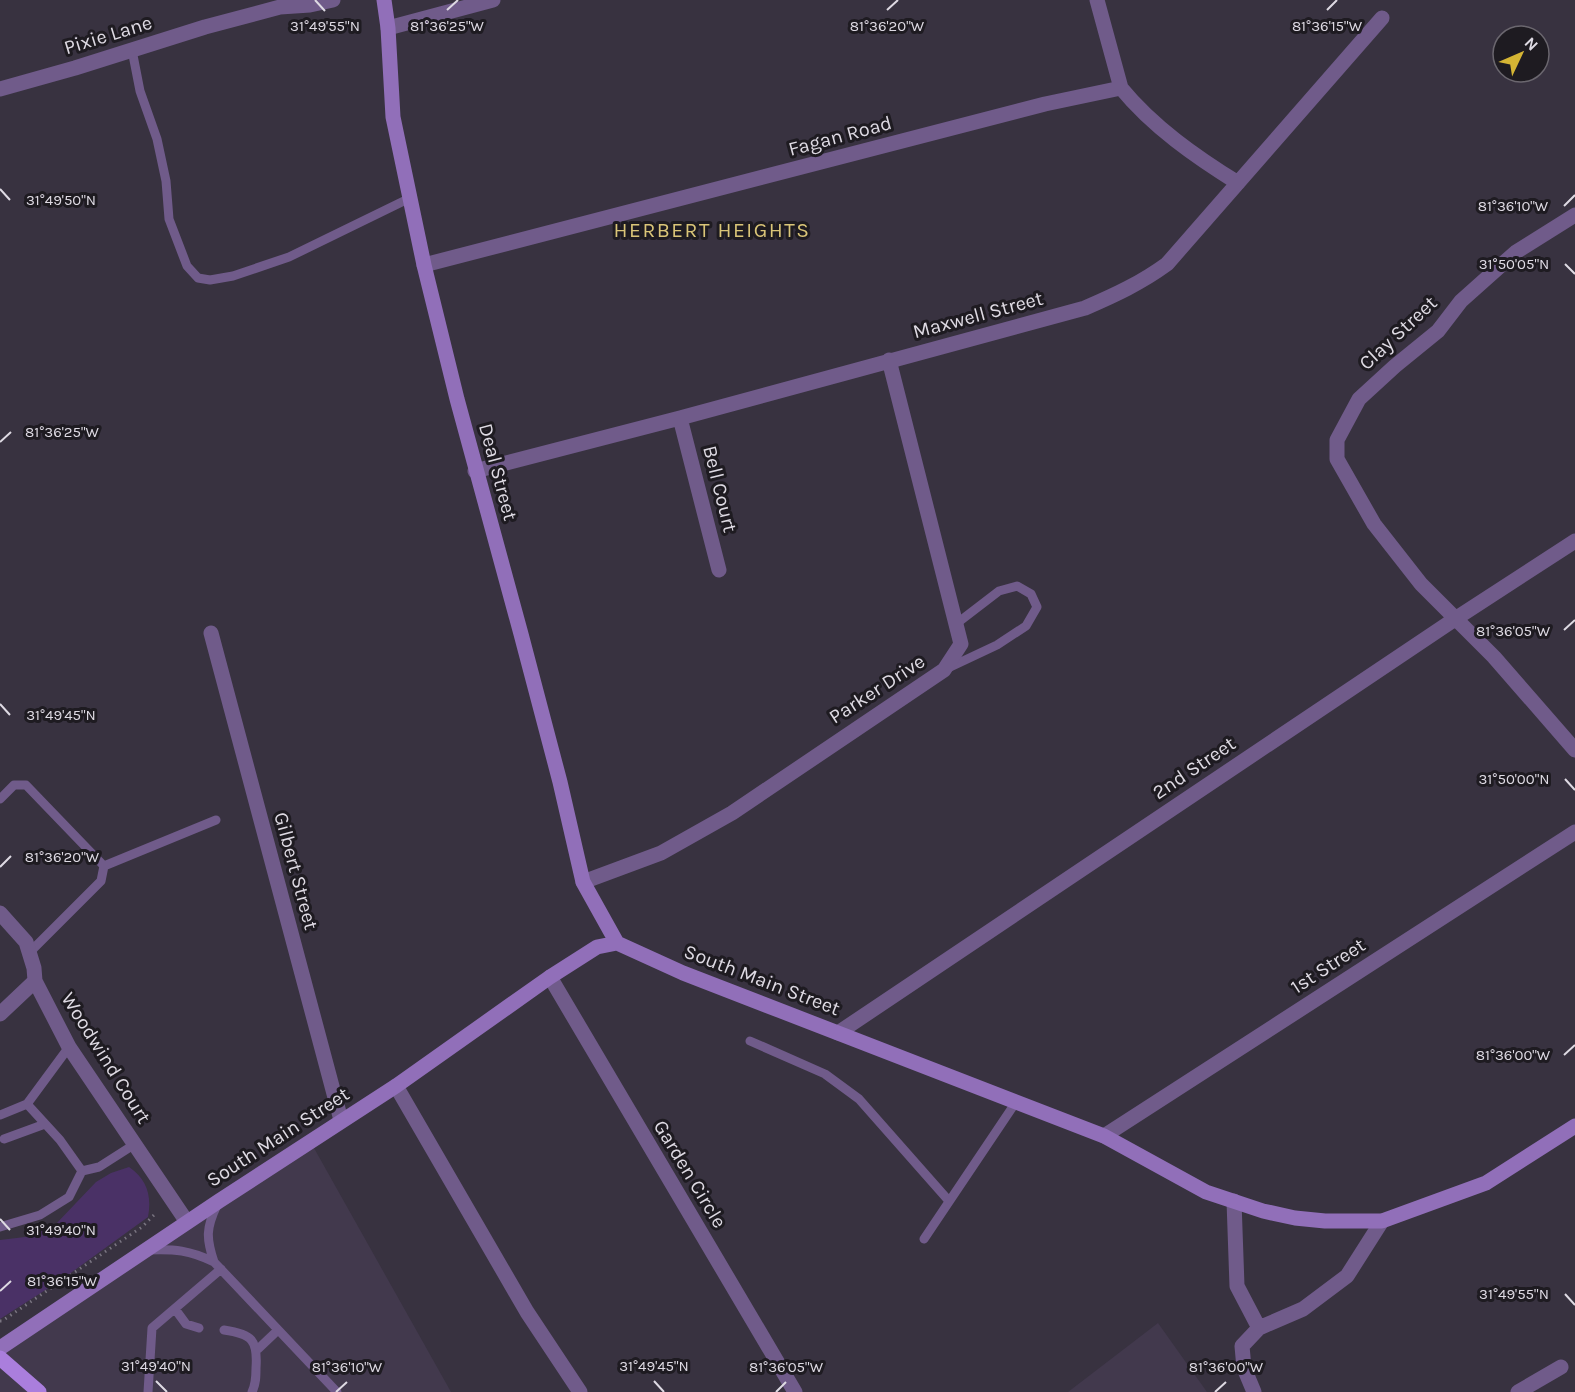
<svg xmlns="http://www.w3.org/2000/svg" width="1575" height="1392" font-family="Karla,sans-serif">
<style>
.built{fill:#42394d}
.green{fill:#4a3166}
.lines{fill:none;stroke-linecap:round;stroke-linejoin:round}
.path{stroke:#7a7581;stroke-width:3;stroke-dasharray:1.5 4.5;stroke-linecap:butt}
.lane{stroke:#705b8a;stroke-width:9}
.street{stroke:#705b8a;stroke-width:15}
.secondary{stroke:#916fb9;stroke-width:15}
.primary{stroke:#aa7edd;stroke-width:15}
.ticks{fill:none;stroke:#dedae3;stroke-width:2}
.labels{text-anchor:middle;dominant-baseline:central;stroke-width:6;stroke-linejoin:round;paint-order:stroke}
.street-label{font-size:20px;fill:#dedae3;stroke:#1e1b21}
.neighbourhood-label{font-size:21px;letter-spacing:1.5px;fill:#dac578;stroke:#1e1b21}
.ticks-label{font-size:15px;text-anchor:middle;fill:#dedae3;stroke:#1e1b21;stroke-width:6;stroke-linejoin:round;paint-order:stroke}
</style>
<rect width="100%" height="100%" fill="#383240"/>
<path class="built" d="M310 1141 451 1392H0V1348Z
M1158 1323 1207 1392H1068Z"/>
<path class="green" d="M129 1167C147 1179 152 1196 148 1217L61 1280 0 1319V1240L25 1237 55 1225 96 1182 111 1173Z"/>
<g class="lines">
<path class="path" d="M0 1321H2L142 1227 154 1215"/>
<path class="lane" d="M132 50 140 91 157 139 166 181 169 219 187 266 198 278 210 280 233 276 289 257 410 198
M946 669 997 645 1026 626 1037 607 1031 594 1017 586 999 591 956 624
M0 799 14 785H26L104 866 101 881 29 953
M104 866 216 820
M750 1041 825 1074 859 1099 949 1201
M27 1104 60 1140 82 1171 99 1167 135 1144
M0 1115 27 1104 69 1047
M4 1139 45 1124
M0 1227 40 1215 69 1197 82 1171
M924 1239 1016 1102
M148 1250C175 1249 189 1250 214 1262L337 1392
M214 1262C206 1238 206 1228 217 1205
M175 1309 186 1324 199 1328
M224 1330C252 1334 258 1340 256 1368 256 1376 256 1384 252 1392
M258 1349 278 1330
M148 1392 152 1328 221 1269"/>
<path class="street" d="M1097 0 1121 88
M388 28 493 0
M0 89 75 68 205 27 280 7 310 5 333 0
M1575 215 1516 252 1461 301 1438 331 1395 366 1359 399 1337 440V459L1374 524 1421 584 1494 657 1575 750
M424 265 1045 104 1121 88C1153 127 1196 157 1238 183
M680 418 719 570
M475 471 680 418 1085 308C1115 295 1141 283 1167 264L1382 18
M211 633 341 1120
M583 882 661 853 732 813 944 670 961 644 889 360
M0 913 26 942 34 968 35 981 69 1047 187 1222
M550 977 795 1392
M0 1014 35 981
M838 1033 1455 619 1575 541
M396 1086 527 1312 580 1392
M1104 1136 1575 832
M1234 1201 1237 1286 1259 1328
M1254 1392 1244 1368 1242 1346 1259 1328 1303 1309 1347 1276 1382 1221
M1518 1392 1561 1367"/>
<path class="secondary" d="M384 0 388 28 393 117 424 265 457 399 521 634 560 782 583 882 617 943
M0 1348 219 1201 396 1086 550 977 597 947 617 943 683 973 1104 1136 1206 1192 1263 1211 1295 1218 1325 1221H1382L1486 1183 1575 1126"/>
<path class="primary" d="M0 1358 39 1392"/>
</g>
<path class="ticks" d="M315 0 325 11M447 10 458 0M887 10 898 0M1327 10 1337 0M0 189 10 200M1564 206 1575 195M1565 264 1575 274M0 442 11 432M1564 630 1575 620M0 704 10 715M1565 779 1575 790M0 867 11 856M1564 1055 1575 1045M0 1219 10 1230M0 1291 11 1281M1565 1294 1575 1305M156 1381 167 1392M654 1381 664 1392M336 1392 347 1382M776 1392 786 1382M1215 1392 1226 1382"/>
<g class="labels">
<g class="street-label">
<text transform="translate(108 35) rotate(-17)">Pixie Lane</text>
<text transform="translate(840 136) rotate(-15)">Fagan Road</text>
<text transform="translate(978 315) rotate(-15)">Maxwell Street</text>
<text transform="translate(1398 333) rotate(-43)">Clay Street</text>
<text transform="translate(498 472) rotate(75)">Deal Street</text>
<text transform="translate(720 489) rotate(76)">Bell Court</text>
<text transform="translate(877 689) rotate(-33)">Parker Drive</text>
<text transform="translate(1194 768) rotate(-34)">2nd Street</text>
<text transform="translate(296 871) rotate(75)">Gilbert Street</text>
<text transform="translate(1328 966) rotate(-33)">1st Street</text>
<text transform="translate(762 980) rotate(21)">South Main Street</text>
<text transform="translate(106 1058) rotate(58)">Woodwind Court</text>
<text transform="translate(278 1137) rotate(-33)">South Main Street</text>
<text transform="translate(690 1174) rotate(59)">Garden Circle</text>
</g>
<g class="neighbourhood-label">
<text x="712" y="230">HERBERT HEIGHTS</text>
</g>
</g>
<g class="ticks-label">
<text x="447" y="31">81°36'25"W</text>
<text x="887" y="31">81°36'20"W</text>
<text x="1327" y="31">81°36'15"W</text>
<text x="325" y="31">31°49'55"N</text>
<text x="61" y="205">31°49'50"N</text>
<text x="1513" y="211">81°36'10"W</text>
<text x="1514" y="269">31°50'05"N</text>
<text x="62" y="437">81°36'25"W</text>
<text x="1513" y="636">81°36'05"W</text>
<text x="61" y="720">31°49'45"N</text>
<text x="1514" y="784">31°50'00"N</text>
<text x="62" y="862">81°36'20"W</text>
<text x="1513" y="1060">81°36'00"W</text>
<text x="61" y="1235">31°49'40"N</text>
<text x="62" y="1286">81°36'15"W</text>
<text x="1514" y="1299">31°49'55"N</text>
<text x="156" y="1371">31°49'40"N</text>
<text x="654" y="1371">31°49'45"N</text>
<text x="347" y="1372">81°36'10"W</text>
<text x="786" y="1372">81°36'05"W</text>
<text x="1226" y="1372">81°36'00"W</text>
</g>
<g transform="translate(1521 54) rotate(46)"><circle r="28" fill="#1e1b21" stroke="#6b676f" stroke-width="1.5"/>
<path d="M0-4.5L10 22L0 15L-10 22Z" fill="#d5b534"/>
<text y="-9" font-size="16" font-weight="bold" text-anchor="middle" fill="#dedae3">N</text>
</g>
</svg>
